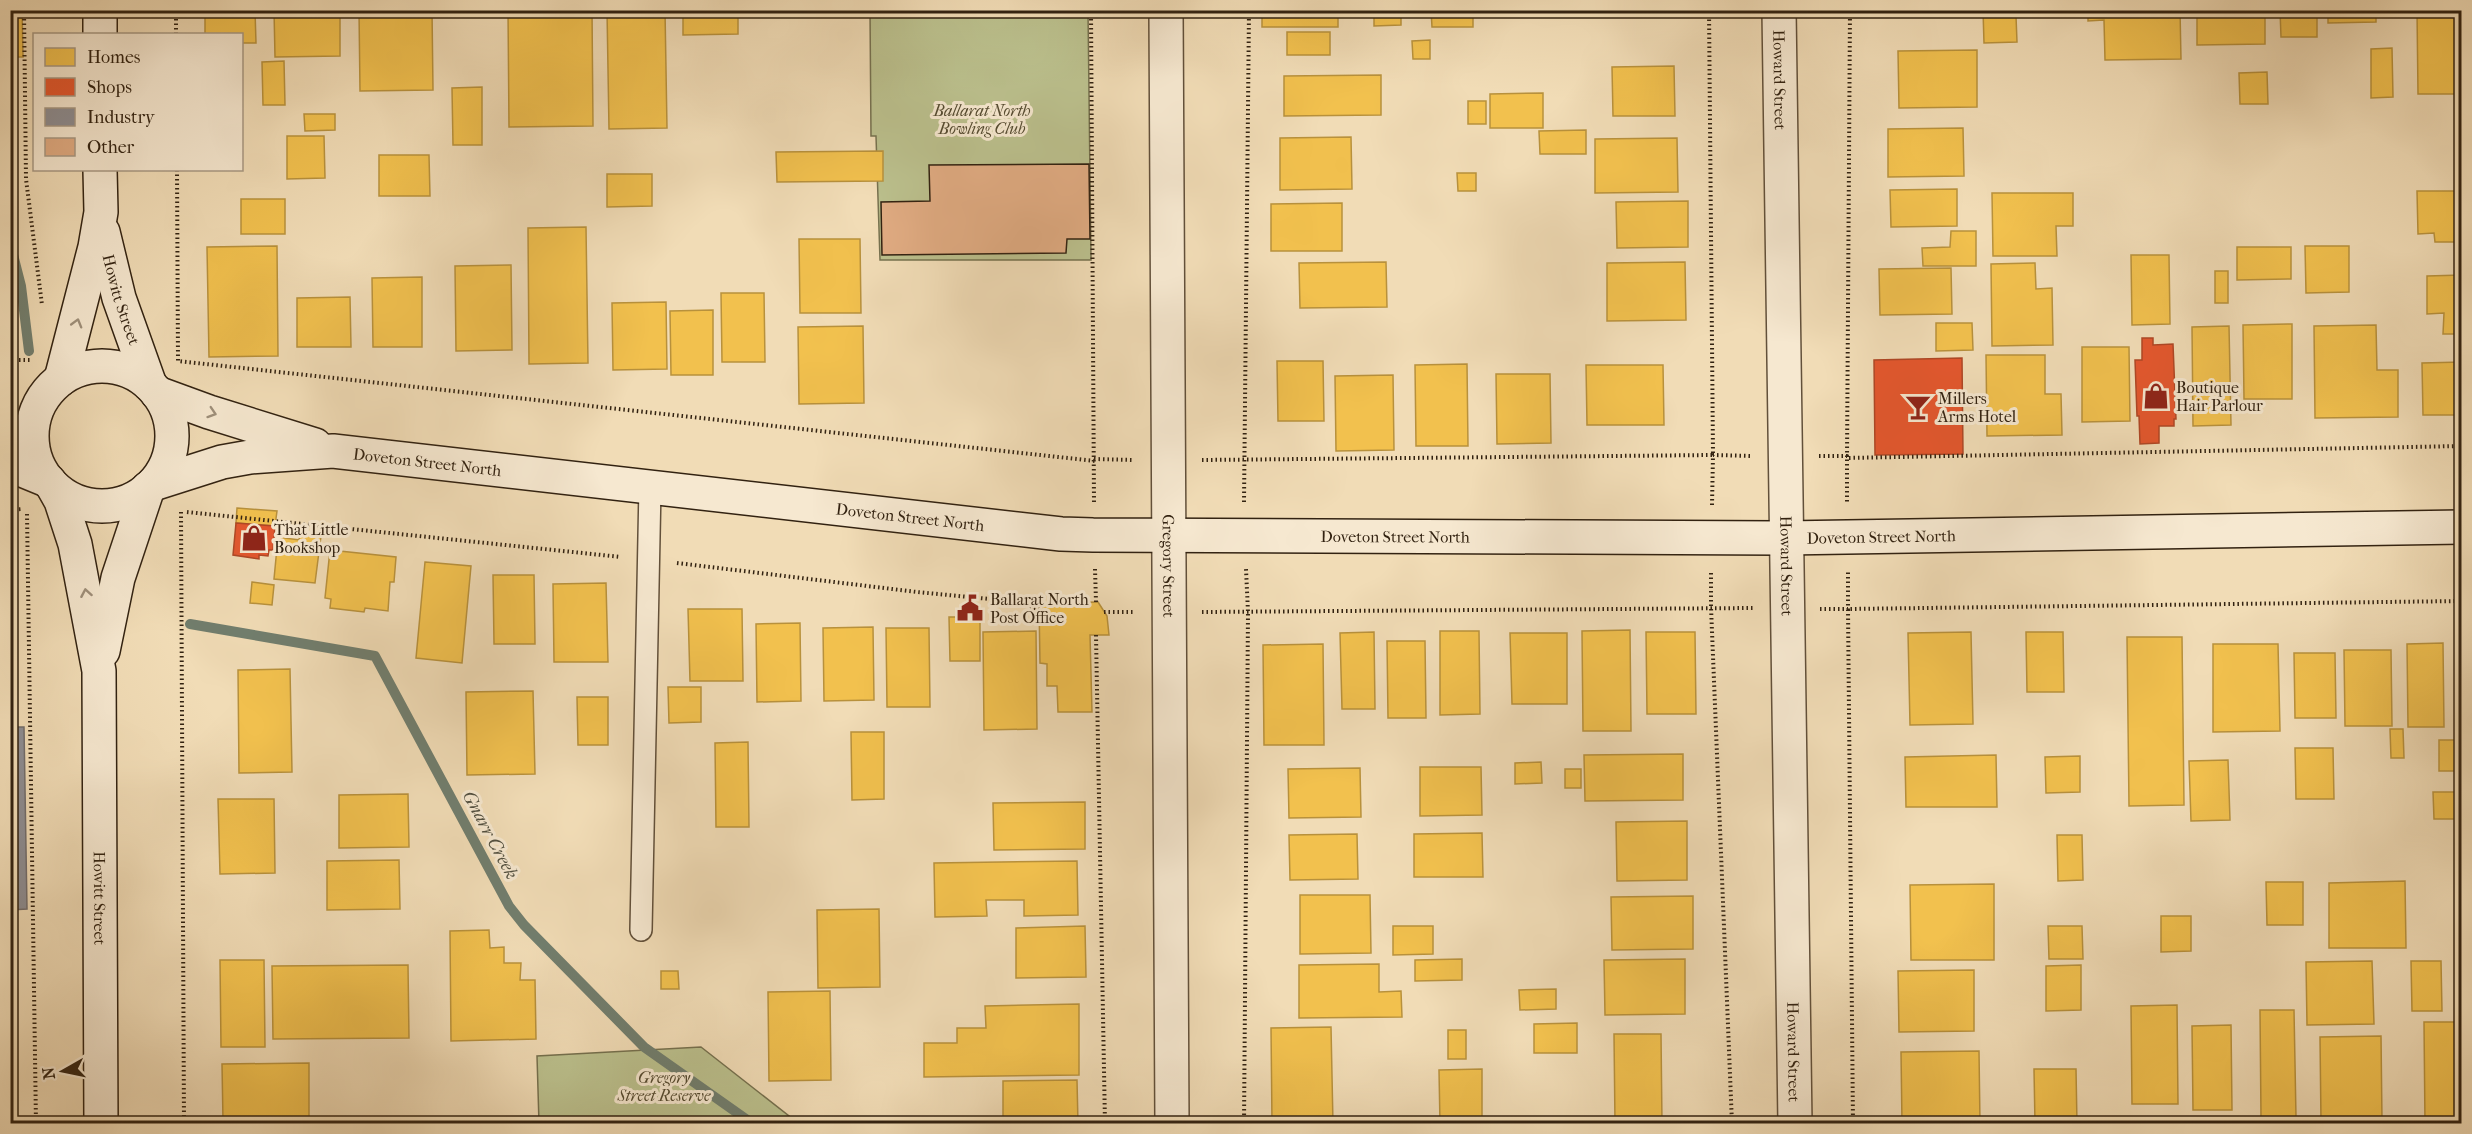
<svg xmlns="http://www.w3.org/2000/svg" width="2472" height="1134" font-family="'IM FELL French Canon',serif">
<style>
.green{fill:#bbc08d;stroke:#76714f;stroke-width:1.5}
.homes{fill:#f2c14e;stroke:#b8913c;stroke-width:1.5}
.shops{fill:#e4572e;stroke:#af4725;stroke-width:1.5}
.industry{fill:#8d8d92;stroke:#726d6b;stroke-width:1.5}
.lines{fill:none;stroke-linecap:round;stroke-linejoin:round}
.stream{stroke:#717e6e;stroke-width:10}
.building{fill:#e0ab82;stroke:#322211;stroke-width:1.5}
.lane-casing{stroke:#62503a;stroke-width:24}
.street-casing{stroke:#62503a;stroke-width:36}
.secondary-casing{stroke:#322211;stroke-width:36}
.path{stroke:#322211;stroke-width:4;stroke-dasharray:1.5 3;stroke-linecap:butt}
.lane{stroke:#f6e8d0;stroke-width:21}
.street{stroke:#f6e8d0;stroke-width:33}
.secondary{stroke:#f6e8d0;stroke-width:33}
.oneway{stroke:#9e8f7a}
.labels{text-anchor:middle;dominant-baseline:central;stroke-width:6;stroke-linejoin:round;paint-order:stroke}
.street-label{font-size:16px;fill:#322211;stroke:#f6e8d0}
.park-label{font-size:16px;font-style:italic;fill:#544a30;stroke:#f6e8d0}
.poi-label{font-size:16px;fill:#322211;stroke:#f6e8d0;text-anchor:start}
.water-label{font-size:18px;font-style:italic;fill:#525040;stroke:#f6e8d0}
</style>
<rect width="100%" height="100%" fill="#f1dcb6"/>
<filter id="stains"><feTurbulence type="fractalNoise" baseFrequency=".00333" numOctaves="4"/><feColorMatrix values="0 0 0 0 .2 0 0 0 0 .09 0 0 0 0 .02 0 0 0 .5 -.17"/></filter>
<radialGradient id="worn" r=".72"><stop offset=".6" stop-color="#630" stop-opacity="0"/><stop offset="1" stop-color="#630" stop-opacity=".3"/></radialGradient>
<path class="green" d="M870 11H1088L1091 260H880L876 136H871Z
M701 1047 798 1123H539L537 1056Z"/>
<path class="homes" d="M10 10H22L23 57H10Z
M205 10H255L256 43H242V34H205Z
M274 10H340V56L275 57Z
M359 10H432L433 90 360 91Z
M508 10H592L593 126 509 127Z
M607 10H665L667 128 609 129Z
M683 10H738V34L683 35Z
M1262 10H1338V27H1262Z
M1374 10H1401V25L1374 26Z
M1431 10H1473V27H1432Z
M1505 10H1585V12L1505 13Z
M1609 10H1680L1681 15 1609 16Z
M1983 10H2058V15L2016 16 2017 42 1984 43Z
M2088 10H2180L2181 59 2105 60 2104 20 2088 21Z
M2197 10H2265V44L2197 45Z
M2280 10H2317V37H2281Z
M2328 10H2376V22L2328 23Z
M2417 10H2462V94H2418Z
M1287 32H1330V55H1287Z
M1430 40V59H1413L1412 41Z
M2392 48 2393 97 2371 98V49Z
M1977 50V107L1899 108 1898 51Z
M284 61 285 105H263L262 62Z
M1674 66 1675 116H1613L1612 67Z
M2267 72 2268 104H2240L2239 73Z
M1381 75V115L1284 116V76Z
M482 87V145H453L452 88Z
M1543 93V128H1490V94Z
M1468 101H1486V124H1468Z
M304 114H335V130L305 131Z
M1963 128 1964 176 1888 177V129Z
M1586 130V154H1540L1539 131Z
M287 136H324L325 178 287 179Z
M1351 137 1352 189 1280 190V138Z
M1677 138 1678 192 1595 193V139Z
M883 151V181L777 182 776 152Z
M379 155H429L430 196H379Z
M1457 173H1476V191H1458Z
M607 174H652V206L607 207Z
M1957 189V226L1891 227 1890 190Z
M2417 191H2462V242H2435L2434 233 2418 234Z
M1992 193H2073V226H2056L2057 256H1993Z
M241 199H285V234H241Z
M1688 201V247L1617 248 1616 202Z
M1342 203V251H1271V204Z
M586 227 588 363 529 364 528 228Z
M1951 231H1976V266H1923L1922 248 1950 247Z
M799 239H860L861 313H800Z
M277 246 278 356 209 357 207 247Z
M2305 246H2349V292L2306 293Z
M2237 247H2291V279L2237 280Z
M2131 255H2169L2170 324 2132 325Z
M1386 262 1387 307 1300 308 1299 263Z
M1685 262 1686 320 1607 321V263Z
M2035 263 2036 289 2052 288 2053 345 1992 346 1991 264Z
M511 265 512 350 456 351 455 266Z
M1951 268 1952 314 1880 315 1879 269Z
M2215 271H2228V303H2215Z
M2462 275V334H2443L2444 313 2427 314V276Z
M422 277V347H373L372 278Z
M721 293H764L765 362H722Z
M350 297 351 347H297V298Z
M666 302 667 369 613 370 612 303Z
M713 310V375H671L670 311Z
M1936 323H1972L1973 350 1936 351Z
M2292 324V399H2244L2243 325Z
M2376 325 2377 370H2398V417L2315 418 2314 326Z
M863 326 864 403 799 404 798 327Z
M2229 326 2231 425 2193 426 2192 327Z
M2082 347H2129L2130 421 2082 422Z
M1986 355H2045V394H2061L2062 435 1987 436Z
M1277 361H1323L1324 421H1278Z
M2462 362V415H2423L2422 363Z
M1467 364 1468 446H1416L1415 365Z
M1586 365H1663L1664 425H1587Z
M1496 374H1550L1551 443 1497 444Z
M1393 375 1394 450 1336 451 1335 376Z
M237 508 277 511 275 526 236 523Z
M300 534 321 536 315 583 274 579 278 537 299 540Z
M330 550 396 557 394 582H390L388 611 365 608 364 612 330 608 331 599 325 598Z
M425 562 471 566 462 663 416 658Z
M493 575H534L535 644H494Z
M252 582 274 585 272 605 250 603Z
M606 583 608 662H554L553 584Z
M1098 602 1107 616 1109 635H1090L1092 712H1058L1057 686H1047V664L1040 663 1039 603Z
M688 609H742L743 681H690Z
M949 617H980V661H950Z
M800 623 801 701 757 702 756 624Z
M873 627 874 700 824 701 823 628Z
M886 628H929L930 707H887Z
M1630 630 1631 731H1583L1582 631Z
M1036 631 1037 729 984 730 983 632Z
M1440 631H1479L1480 714 1440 715Z
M1374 632 1375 709H1342L1340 633Z
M1646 632H1695L1696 714H1647Z
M1971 632 1973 724 1910 725 1908 633Z
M2026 632H2063L2064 692H2027Z
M1510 633H1567V704H1512Z
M2127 637H2182L2184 805 2129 806Z
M1387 641H1425L1426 718H1388Z
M2443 643 2444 727H2408L2407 644Z
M1323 644 1324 745H1264L1263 645Z
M2213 644H2278L2280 731 2213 732Z
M2458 645H2462V727H2459Z
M2344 650H2391L2392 726H2345Z
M2294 653H2335L2336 718H2295Z
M290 669 292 772 239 773 238 670Z
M668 687H701V722L669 723Z
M533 691 535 774 467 775 466 692Z
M577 697H608V745H578Z
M2390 729H2403L2404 758H2391Z
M851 732H884V799L852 800Z
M2439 740H2455L2456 771H2439Z
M748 742 749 827H716L715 743Z
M2295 748H2333L2334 799H2296Z
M1683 754V800L1585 801 1584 755Z
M1996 755 1997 807H1906L1905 757Z
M2080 756V792L2046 793 2045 757Z
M2228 760 2230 820 2191 821 2189 761Z
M1541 762 1542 783 1515 784V763Z
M1420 767H1481L1482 815 1420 816Z
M1360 768 1361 817 1289 818 1288 769Z
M1565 769H1581V788H1565Z
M2433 792H2455V819H2434Z
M408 794 409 847 339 848V795Z
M218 799H274L275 873 220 874Z
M1085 802V849L994 850 993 803Z
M1687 821V880L1617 881 1616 822Z
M1482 833 1483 877H1414V834Z
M1357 834 1358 879 1290 880 1289 835Z
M2057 835H2082L2083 880 2058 881Z
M399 860 400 909 327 910V861Z
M1077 861 1078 915 1024 916V900H986L987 916 935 917 934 863Z
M2405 881 2406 948H2329V883Z
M2266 882H2303V925H2267Z
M1994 884V960H1911L1910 885Z
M1300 895H1370L1371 953 1300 954Z
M1693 896V949L1612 950 1611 897Z
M879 909 880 987 818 988 817 910Z
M2161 916H2191V951L2161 952Z
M1085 926 1086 977 1016 978V928Z
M1393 926H1433V954L1393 955Z
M2048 926H2082L2083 959H2049Z
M489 930 490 948 504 947V963H521L520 980H535L536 1039 451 1041 450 931Z
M1462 959V980L1415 981V960Z
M1685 959V1014L1605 1015 1604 960Z
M220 960H264L265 1047H221Z
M2372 961 2374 1024 2307 1025 2306 962Z
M2411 961H2441L2442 1011H2412Z
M1379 964V992L1401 991 1402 1017 1299 1018V965Z
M408 965 409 1038 273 1039 272 966Z
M2081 965V1010L2046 1011V966Z
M1974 970V1031L1899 1032 1898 971Z
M661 971H678L679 989H661Z
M1556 989V1009L1520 1010 1519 990Z
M830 991 831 1080 769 1081 768 992Z
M1079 1004V1075L924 1077V1043H957V1028H986L985 1006Z
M2177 1005 2178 1104H2132L2131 1006Z
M2260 1010H2294L2296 1117H2261Z
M2424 1022H2462V1124H2425Z
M1577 1023V1053H1534V1024Z
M2231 1025 2232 1110H2193L2192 1026Z
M1331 1027 1333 1124H1272L1271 1028Z
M1448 1030H1466V1059H1448Z
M1614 1034H1661L1662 1124H1615Z
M2381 1036 2382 1121 2321 1122 2320 1037Z
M1979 1051 1980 1124H1902L1901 1052Z
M309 1063V1120L223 1121 222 1064Z
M1482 1069V1124H1440L1439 1070Z
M2034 1069H2076L2077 1124H2035Z
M1077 1080 1078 1124H1003V1081Z"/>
<path class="shops" d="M2142 338H2153V345L2173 344 2176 419H2174V426H2159V443L2140 444 2139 416H2137L2135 360H2142Z
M1962 358 1963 454 1875 455 1874 360Z
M236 523 275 526 273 550H269L268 556 259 555V559L233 555Z"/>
<path class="industry" d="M10 727H24L27 909 10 910Z"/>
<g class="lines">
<path class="stream" d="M10 243 21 286 29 351
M190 624 375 656 509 906 524 925 644 1047 753 1124"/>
</g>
<path class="building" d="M1089 164 1090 239H1067L1066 253 882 255 881 202 930 201 929 165Z"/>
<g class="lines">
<g class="lane-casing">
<path id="lane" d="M641 930 650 487"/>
</g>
<g class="street-casing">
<g id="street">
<path id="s1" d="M1166 10 1172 1124"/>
<path id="s2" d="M1779 10 1795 1124"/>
</g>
</g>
<g class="secondary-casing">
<g id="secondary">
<path d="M100 10V34"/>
<path id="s3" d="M103 232 119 298 150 385"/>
<circle cx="102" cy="436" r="70"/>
<path d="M61 379 95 247 101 212 100 170"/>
<path d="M157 393 209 412 315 445"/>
<path d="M10 465 49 481"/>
<path id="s4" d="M153 484 222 462 250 457 333 451 1061 534 1093 535 1785 538 2462 527"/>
<path id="s5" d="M52 485 61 501 75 544 99 671 101 1124"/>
<path d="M103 651 118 578 148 488"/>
</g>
</g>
<path class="path" d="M24 10 26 179 42 305
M176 10V34
M1091 10 1094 502
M1850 10 1847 458 2462 446
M177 170 178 361 1095 461
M10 360H31
M1819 456H1847V504
M1094 459 1134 460
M1202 460 1713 455 1709 10
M1244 502 1249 10
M1712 505 1713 455 1752 456
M10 510 22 509
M181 512 184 1124
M187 512 621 557
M27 514 36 1124
M677 563 917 592 1000 600 1039 609
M1095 569 1096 602
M1711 573V607L1732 1124
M1820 609H1848V572
M1104 612H1135
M1202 612 1753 608
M1096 635 1105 1124
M1244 1124 1248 612 1246 569
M1853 1124 1848 609 2462 601"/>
<use href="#lane" class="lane"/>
<use href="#street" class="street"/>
<use href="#secondary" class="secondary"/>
</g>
<defs><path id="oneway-chevron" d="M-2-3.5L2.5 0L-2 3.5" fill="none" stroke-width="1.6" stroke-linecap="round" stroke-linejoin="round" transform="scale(1.5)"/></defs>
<g class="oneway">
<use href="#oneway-chevron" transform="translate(77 323) rotate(-74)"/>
<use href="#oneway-chevron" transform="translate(212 413) rotate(18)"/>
<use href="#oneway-chevron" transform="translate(86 593) rotate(-100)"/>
</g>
<defs>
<g id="shop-bare" transform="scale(2.07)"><path d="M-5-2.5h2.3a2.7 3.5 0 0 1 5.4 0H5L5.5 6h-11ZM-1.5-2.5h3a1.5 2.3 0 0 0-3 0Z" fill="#8f2418" stroke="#f6e8d0" stroke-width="2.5" paint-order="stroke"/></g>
<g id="bar-bare" transform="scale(2.07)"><path d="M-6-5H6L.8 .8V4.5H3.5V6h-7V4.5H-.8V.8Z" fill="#8f2418" stroke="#f6e8d0" stroke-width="2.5" paint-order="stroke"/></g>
<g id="civic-bare" transform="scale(2.07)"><path d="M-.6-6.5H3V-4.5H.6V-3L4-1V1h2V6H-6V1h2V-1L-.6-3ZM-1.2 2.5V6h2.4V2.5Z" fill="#8f2418" stroke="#f6e8d0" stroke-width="2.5" paint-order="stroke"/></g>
</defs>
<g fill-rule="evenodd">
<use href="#shop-bare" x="2156" y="396"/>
<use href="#bar-bare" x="1918" y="407"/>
<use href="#shop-bare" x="254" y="538"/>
<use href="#civic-bare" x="970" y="608"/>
</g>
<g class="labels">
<g class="street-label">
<text stroke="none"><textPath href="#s2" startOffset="70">Howard Street</textPath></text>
<text stroke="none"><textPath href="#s3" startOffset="70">Howitt Street</textPath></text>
<text stroke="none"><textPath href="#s4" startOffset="279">Doveton Street North</textPath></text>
<text stroke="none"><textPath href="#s4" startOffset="765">Doveton Street North</textPath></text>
<text stroke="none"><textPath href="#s4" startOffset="1251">Doveton Street North</textPath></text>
<text stroke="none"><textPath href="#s4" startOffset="1737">Doveton Street North</textPath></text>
<text stroke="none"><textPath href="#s1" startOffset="556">Gregory Street</textPath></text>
<text stroke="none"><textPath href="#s2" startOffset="556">Howard Street</textPath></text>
<text stroke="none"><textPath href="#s5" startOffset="420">Howitt Street</textPath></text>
<text stroke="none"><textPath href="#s2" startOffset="1042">Howard Street</textPath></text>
</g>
<g class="park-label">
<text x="982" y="110">Ballarat North<tspan x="982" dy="18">Bowling Club</tspan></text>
<text x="664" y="1077">Gregory<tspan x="664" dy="18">Street Reserve</tspan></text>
</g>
<g class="poi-label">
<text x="2176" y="387">Boutique<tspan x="2176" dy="18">Hair Parlour</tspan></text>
<text x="1938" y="398">Millers<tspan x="1938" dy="18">Arms Hotel</tspan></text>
<text x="274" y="529">That Little<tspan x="274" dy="18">Bookshop</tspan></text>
<text x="990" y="599">Ballarat North<tspan x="990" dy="18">Post Office</tspan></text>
</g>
<g class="water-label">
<text transform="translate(490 835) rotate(62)">Gnarr Creek</text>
</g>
</g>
<rect width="2472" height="1134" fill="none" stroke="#f1dcb6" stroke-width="36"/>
<rect x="12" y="12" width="2448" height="1110" fill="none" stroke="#322211" stroke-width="3"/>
<rect x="18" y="18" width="2436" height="1098" fill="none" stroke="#322211" stroke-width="1.5"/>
<rect x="33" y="33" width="210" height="138" fill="#f6e8d0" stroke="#a89984" stroke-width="1.5"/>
<rect x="45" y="48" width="30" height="18" fill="#f2c14e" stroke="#a89984" stroke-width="1.5"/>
<text x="87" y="63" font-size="18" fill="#322211">Homes</text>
<rect x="45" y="78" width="30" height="18" fill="#e4572e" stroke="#a89984" stroke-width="1.5"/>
<text x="87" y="93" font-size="18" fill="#322211">Shops</text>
<rect x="45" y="108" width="30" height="18" fill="#8d8d92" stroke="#a89984" stroke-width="1.5"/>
<text x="87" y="123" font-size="18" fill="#322211">Industry</text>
<rect x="45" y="138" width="30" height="18" fill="#e0ab82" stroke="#a89984" stroke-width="1.5"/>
<text x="87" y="153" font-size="18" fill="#322211">Other</text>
<g transform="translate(63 1071) rotate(261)" stroke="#f6e8d0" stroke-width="4.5" paint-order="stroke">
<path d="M0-4.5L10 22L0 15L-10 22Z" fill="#322211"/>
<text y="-9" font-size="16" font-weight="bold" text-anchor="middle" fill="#322211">N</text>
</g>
<rect width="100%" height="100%" filter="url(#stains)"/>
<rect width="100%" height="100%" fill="url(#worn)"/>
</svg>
